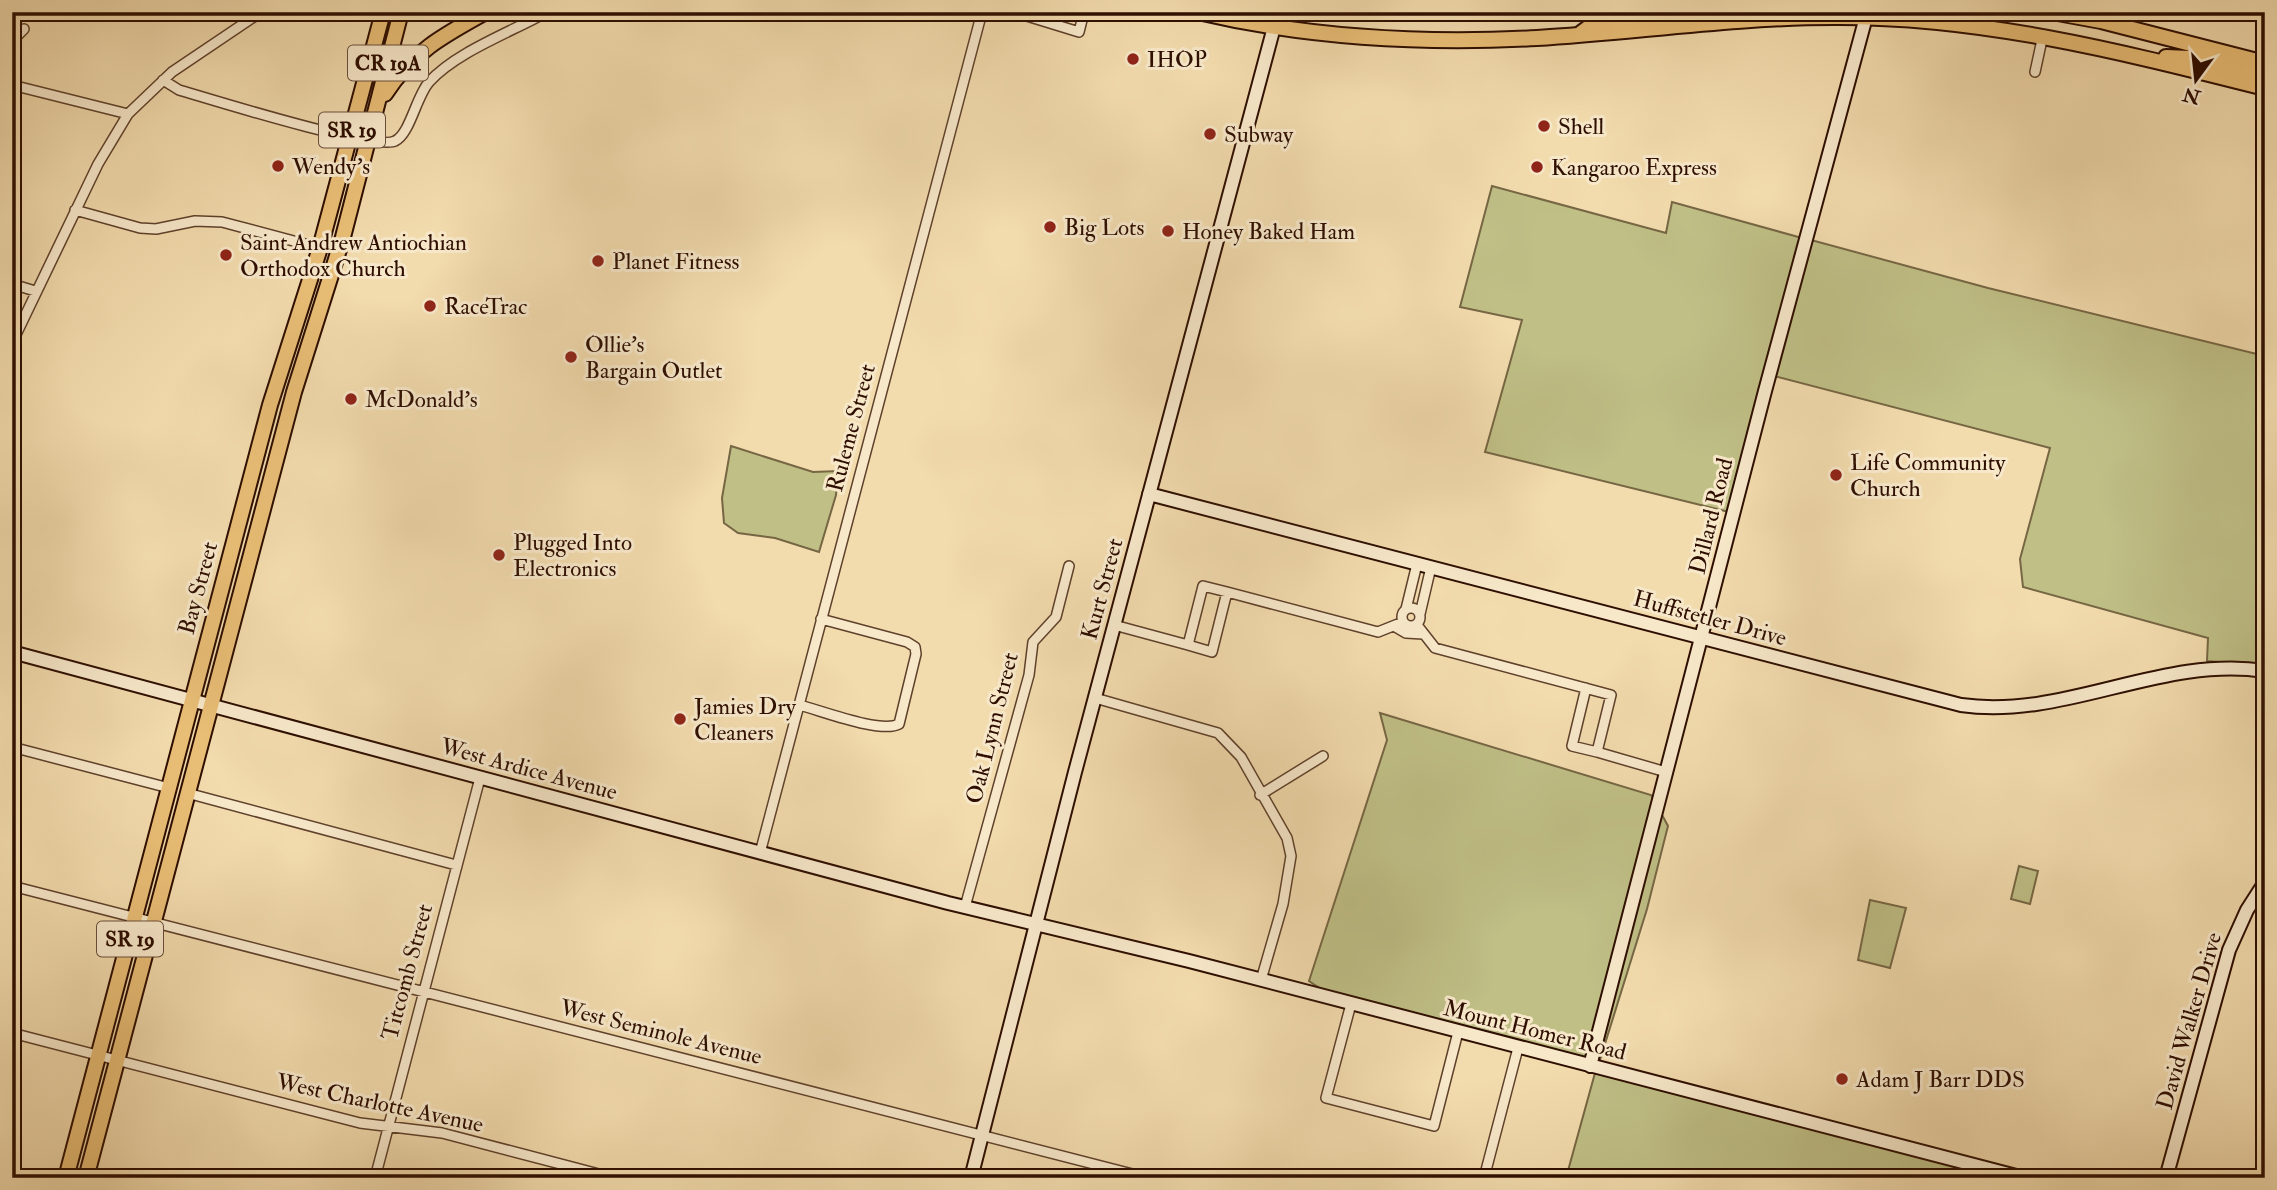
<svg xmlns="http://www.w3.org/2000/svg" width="2277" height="1190" font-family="'IM FELL Double Pica',serif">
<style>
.green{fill:#bfbf86;stroke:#766643;stroke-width:2}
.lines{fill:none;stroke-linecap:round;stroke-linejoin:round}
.street-casing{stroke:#5f412b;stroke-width:12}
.secondary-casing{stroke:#2e0e00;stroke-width:16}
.primary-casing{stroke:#2e0e00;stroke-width:18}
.street{stroke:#f7e8ca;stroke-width:9}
.secondary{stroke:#f7e8ca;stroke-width:12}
.primary{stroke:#e9be76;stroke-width:14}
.poi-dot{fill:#8f2418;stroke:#f7e8ca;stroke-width:2.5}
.labels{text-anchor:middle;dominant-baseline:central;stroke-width:6;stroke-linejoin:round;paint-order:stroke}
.shield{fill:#f7e8ca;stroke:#6a4f3d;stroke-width:2}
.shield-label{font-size:21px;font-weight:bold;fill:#2e0e00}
.poi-label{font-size:23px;fill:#2e0e00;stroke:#f7e8ca;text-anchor:start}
.street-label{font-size:23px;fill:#2e0e00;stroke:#f7e8ca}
</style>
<rect width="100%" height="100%" fill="#f2dbad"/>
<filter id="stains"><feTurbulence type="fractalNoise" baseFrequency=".00286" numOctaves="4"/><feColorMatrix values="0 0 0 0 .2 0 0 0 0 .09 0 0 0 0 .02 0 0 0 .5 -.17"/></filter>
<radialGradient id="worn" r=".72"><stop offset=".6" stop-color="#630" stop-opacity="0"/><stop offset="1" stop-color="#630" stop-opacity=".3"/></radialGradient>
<path class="green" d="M1492 186 1666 233 1672 202 1802 238 1729 512 1485 452 1522 320 1460 307Z
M1811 240 1988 288 2265 356V666L2207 661 2208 638 2023 587 2020 559 2050 448 1774 376Z
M731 446 813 472 838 471 836 495 819 552 775 538 738 533 724 523 722 498Z
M1380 713 1651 795 1654 800 1587 1060 1324 991 1309 981 1387 740Z
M1661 813 1668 826 1647 909 1599 1063 1596 1062Z
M2019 866 2038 871 2030 904 2011 899Z
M1870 900 1906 908 1890 968 1858 960Z
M1595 1073 2001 1178H1566Z"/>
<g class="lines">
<g class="street-casing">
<path id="street" d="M1014 12 1079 32 1084 12
M12 41 24 29
M2035 72 2043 35
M163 80 179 90C210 99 376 151 395 141 410 134 416 97 429 82 456 52 511 32 547 12
M12 85 128 114
M75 210 140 228 156 229 195 221 222 222 320 248
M12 284 35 291
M12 343 98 164 128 114 172 72 261 12
M1227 592 1212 652 1188 645 1203 586 1227 592 1378 632 1403 622
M1402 617a9 9 0 1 1 18 0a9 9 0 1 1-18 0Z
M1406 609 1417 564
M1420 614 1431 567
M1114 625 1188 645
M1417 625 1435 648 1611 695 1597 752 1572 746 1586 688
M1394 626 1406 633 1423 634
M1095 698 1218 733 1241 757 1287 838 1291 856 1283 904 1261 980
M799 705C820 710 881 734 899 724L916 654 915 647 907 642 821 619
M12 747 169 788
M1597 752 1666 772
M187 793 456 865
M1260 795 1323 756
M760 853 982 12
M12 886 1148 1178
M965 907 1029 675 1033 642 1056 617 1069 566
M1351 1004 1326 1098 1434 1126 1458 1032
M12 1033 360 1123 442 1133 614 1178
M12 1173 30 1178
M375 1178 480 778
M1484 1178 1518 1048"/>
</g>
<g class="secondary-casing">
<path id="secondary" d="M1149 494 1961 705C2065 720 2161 655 2265 671
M12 652 948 903 1189 961 2024 1178
M1590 1066 1765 391 1866 17
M971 1178 1075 772 1278 12
M2166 1178 2229 950 2247 910 2265 882"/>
</g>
<g class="primary-casing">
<path id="primary" d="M1198 12C1308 38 1424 44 1537 38 1636 32 1734 17 1834 17 1982 16 2122 52 2265 88
M1466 12H1467
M2052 12 2101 21 2265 63
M1581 33 1597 21 1676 12
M2166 57 2189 58 2265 77
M385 94C411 53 444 35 486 12
M66 1178 270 405 320 248 383 12
M86 1178 294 392 343 237 401 12"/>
</g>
<use href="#street" class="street"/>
<use href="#secondary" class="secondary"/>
<use href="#primary" class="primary"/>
</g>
<g class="poi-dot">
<circle cx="1133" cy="59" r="7"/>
<circle cx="1544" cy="126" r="7"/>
<circle cx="1210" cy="134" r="7"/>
<circle cx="278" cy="166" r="7"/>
<circle cx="1537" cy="167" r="7"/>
<circle cx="1050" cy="227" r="7"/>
<circle cx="1168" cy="231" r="7"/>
<circle cx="226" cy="255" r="7"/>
<circle cx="598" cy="261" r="7"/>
<circle cx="430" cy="306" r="7"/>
<circle cx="571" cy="357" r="7"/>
<circle cx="351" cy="399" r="7"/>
<circle cx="1836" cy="475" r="7"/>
<circle cx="499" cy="555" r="7"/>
<circle cx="680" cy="719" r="7"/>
<circle cx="1842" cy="1079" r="7"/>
</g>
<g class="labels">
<g class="shield">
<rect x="348" y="45.5" width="80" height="35" rx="5"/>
<rect x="319" y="112.5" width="66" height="35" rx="5"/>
<rect x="97" y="921.5" width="66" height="35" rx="5"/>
</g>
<g class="shield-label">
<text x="388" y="63">CR 19A</text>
<text x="352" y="130">SR 19</text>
<text x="130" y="939">SR 19</text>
</g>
<g class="poi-label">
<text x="1147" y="59">IHOP</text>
<text x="1558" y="126">Shell</text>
<text x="1224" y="134">Subway</text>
<text x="292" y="166">Wendy's</text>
<text x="1551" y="167">Kangaroo Express</text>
<text x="1064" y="227">Big Lots</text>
<text x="1182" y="231">Honey Baked Ham</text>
<text x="240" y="242">Saint Andrew Antiochian<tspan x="240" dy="26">Orthodox Church</tspan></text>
<text x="612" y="261">Planet Fitness</text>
<text x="444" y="306">RaceTrac</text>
<text x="585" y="344">Ollie's<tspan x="585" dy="26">Bargain Outlet</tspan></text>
<text x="365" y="399">McDonald's</text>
<text x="1850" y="462">Life Community<tspan x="1850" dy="26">Church</tspan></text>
<text x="513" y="542">Plugged Into<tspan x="513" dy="26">Electronics</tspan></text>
<text x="694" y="706">Jamies Dry<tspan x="694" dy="26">Cleaners</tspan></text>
<text x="1856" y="1079">Adam J Barr DDS</text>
</g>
<g class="street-label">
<text transform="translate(851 428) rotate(-75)">Ruleme Street</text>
<text transform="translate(1711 516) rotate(-76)">Dillard Road</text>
<text transform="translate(198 588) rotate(-75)">Bay Street</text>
<text transform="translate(1102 589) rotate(-75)">Kurt Street</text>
<text transform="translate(1710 618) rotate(15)">Huffstetler Drive</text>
<text transform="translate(992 728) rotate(-76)">Oak Lynn Street</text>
<text transform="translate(529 769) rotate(15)">West Ardice Avenue</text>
<text transform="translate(407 972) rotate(-75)">Titcomb Street</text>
<text transform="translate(2189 1021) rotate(-74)">David Walker Drive</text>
<text transform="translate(1535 1030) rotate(14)">Mount Homer Road</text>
<text transform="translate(661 1032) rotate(14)">West Seminole Avenue</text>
<text transform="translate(380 1103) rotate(12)">West Charlotte Avenue</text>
</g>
</g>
<rect width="2277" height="1190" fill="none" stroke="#f2dbad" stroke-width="42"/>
<rect x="14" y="14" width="2249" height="1162" fill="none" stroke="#2e0e00" stroke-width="3.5"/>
<rect x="21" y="21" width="2235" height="1148" fill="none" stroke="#2e0e00" stroke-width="2"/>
<g transform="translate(2196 80) rotate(195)" stroke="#f7e8ca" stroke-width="5" paint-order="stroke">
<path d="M0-5L12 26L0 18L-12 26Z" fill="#2e0e00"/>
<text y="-10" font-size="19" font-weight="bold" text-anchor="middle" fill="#2e0e00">N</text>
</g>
<rect width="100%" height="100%" filter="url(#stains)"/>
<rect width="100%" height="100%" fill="url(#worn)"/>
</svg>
